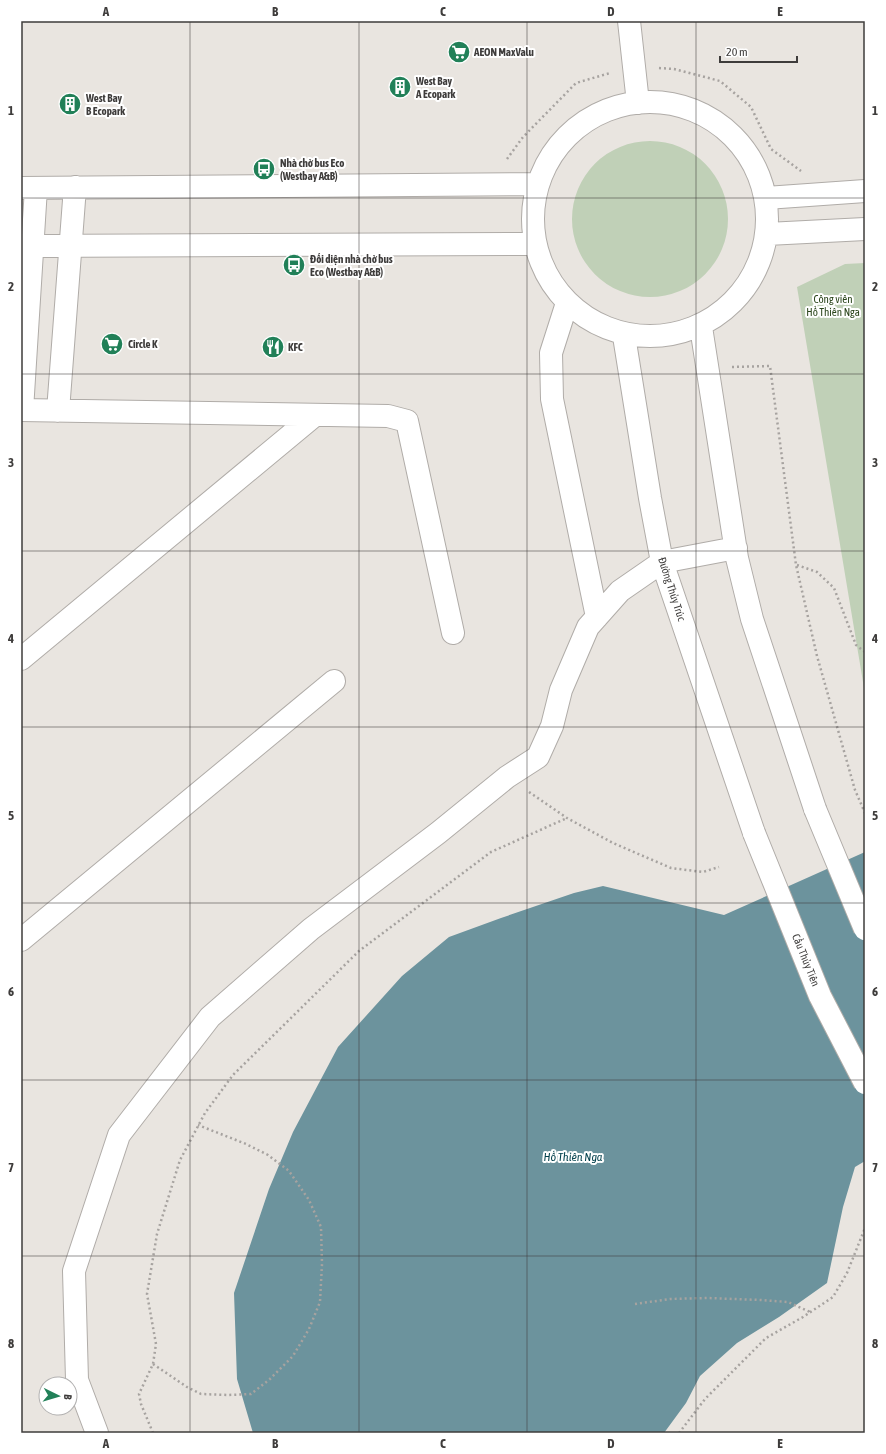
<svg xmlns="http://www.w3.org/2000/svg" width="886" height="1454" font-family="'Asap Condensed',sans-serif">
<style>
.green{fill:#c0d0b7}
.water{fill:#6c939d}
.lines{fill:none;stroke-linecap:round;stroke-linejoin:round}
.minor-casing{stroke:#b0aca8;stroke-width:24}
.path{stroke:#a7a3a0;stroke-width:2.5;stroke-dasharray:2 3;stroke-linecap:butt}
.minor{stroke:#fff;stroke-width:22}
.minor-bridge-casing{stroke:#b0aca8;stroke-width:24;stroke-linecap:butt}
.minor-bridge{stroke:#fff;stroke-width:22}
.grid{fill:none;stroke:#3e3c3b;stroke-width:1;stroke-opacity:0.55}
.labels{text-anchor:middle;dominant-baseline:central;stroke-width:4;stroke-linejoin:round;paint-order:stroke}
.poi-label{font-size:11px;font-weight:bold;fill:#3e3c3b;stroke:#fff;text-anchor:start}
.park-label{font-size:11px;fill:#284318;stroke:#fff}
.street-label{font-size:11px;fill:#3e3c3b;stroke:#fff}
.water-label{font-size:12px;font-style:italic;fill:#003f4b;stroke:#fff}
.neatline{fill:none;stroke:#3e3c3b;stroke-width:1.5}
.grid-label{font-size:13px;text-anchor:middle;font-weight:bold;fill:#3e3c3b}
</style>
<rect width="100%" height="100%" fill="#e9e5e0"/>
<path class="green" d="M572 219a78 78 0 1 1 156 0a78 78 0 1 1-156 0Z
M865 263V694L797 287 845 264Z"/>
<path class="water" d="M865 852V1161L855 1167 843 1207 827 1283 779 1317 737 1343 700 1376 686 1403 664 1433H253L237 1379 234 1293 269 1189 293 1132 338 1047 402 976 449 937 501 918 574 893 603 886 724 915Z"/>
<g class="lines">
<g class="minor-casing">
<path id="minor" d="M629 21 638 103
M533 219a117 117 0 1 1 234 0a117 117 0 1 1-234 0Z
M21 188 537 184
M766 198 865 191
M767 234 865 229
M21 246 535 244
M567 303 551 353 552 399 597 617
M701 327 737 558 752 619 815 809
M624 336 650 498 662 562 754 833
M21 410 388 416 407 421 453 633
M22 410 36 188
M58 411 75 187
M21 659 315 415
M21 940 334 681
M97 1433 77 1380 74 1271 119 1135 210 1017 311 929 438 833 507 777 538 757 552 726 561 690 588 627 620 591 662 562 736 548"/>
</g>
<path class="path" d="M659 68 674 69 720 81 751 107 771 149 801 171
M507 159 523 137 576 83 610 73
M732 367 770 366 796 565 817 656 855 790 865 813
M797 565 817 572 834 588 856 645 865 652
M529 792 567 818 613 843 671 868 703 872 719 867
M635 1304 670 1299 707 1298 761 1300 788 1302 810 1312
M153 1364 187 1387 201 1394 228 1395 251 1394 270 1379 293 1356 309 1329 320 1302 322 1264 321 1227 309 1200 289 1171 268 1155 246 1144 198 1125
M153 1433 141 1404 139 1394 153 1364 156 1344 147 1294 157 1234 180 1160 205 1113 233 1075 359 951 491 852 567 818
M679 1433 705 1399 766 1338 803 1317 833 1297 847 1273 865 1228"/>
<use href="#minor" class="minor"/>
<g class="minor-bridge-casing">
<path id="minor-bridge" d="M815 809 865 929
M754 833 820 996 865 1083"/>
</g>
<use href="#minor-bridge" class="minor-bridge"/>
</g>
<path class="grid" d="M190 21V1433M359 21V1433M527 21V1433M696 21V1433M21 198H865M21 374H865M21 551H865M21 727H865M21 903H865M21 1080H865M21 1256H865"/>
<defs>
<g id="supermarket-disc" transform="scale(1.15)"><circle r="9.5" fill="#218058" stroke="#fff"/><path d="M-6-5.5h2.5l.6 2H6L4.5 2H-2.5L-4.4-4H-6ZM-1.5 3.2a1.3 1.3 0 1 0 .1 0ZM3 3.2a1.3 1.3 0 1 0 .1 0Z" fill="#fff"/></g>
<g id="building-disc" transform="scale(1.15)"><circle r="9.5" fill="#218058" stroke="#fff"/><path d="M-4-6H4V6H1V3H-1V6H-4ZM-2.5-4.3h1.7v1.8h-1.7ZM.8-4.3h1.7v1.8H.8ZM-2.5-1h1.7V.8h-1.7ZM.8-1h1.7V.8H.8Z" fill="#fff"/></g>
<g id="bus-disc" transform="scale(1.15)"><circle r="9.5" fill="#218058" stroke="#fff"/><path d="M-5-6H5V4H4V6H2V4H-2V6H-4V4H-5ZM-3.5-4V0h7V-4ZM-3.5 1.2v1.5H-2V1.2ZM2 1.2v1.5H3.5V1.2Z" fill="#fff"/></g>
<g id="restaurant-disc" transform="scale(1.15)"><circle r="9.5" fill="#218058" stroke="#fff"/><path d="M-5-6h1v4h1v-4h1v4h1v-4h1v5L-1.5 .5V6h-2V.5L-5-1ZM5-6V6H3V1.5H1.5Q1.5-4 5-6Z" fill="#fff"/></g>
</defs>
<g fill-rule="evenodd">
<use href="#supermarket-disc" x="459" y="52"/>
<use href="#building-disc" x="400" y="87"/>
<use href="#building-disc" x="70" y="104"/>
<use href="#bus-disc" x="264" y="169"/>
<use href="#bus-disc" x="294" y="265"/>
<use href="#supermarket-disc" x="112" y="344"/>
<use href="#restaurant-disc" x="273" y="347"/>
</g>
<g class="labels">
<g class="poi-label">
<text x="474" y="52">AEON MaxValu</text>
<text x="416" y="81">West Bay<tspan x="416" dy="13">A Ecopark</tspan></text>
<text x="86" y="98">West Bay<tspan x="86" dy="13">B Ecopark</tspan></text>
<text x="280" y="163">Nhà chờ bus Eco<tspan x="280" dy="13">(Westbay A&amp;B)</tspan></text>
<text x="310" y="259">Đối diện nhà chờ bus<tspan x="310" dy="13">Eco (Westbay A&amp;B)</tspan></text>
<text x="128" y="344">Circle K</text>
<text x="288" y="347">KFC</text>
</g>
<g class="park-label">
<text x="833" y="299">Công viên<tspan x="833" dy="13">Hồ Thiên Nga</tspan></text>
</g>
<g class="street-label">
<text transform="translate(672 589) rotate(72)">Đường Thủy Trúc</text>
<text transform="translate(806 960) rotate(68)">Cầu Thủy Tiên</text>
</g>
<g class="water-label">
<text x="573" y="1157">Hồ Thiên Nga</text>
</g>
</g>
<rect width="886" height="1454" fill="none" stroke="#ffffff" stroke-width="44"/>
<g transform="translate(58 1396) rotate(95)"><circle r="19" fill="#ffffff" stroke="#b2b1b1"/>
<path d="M0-3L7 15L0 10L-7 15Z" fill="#218058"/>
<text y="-6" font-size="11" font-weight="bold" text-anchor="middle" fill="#3e3c3b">B</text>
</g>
<path d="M720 56v6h77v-6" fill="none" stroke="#3e3c3b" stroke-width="2"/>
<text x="726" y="56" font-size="12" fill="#3e3c3b" stroke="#ffffff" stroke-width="3" paint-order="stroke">20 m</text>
<rect x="22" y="22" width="842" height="1410" class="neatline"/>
<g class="grid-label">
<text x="106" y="16">A</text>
<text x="275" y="16">B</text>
<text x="443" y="16">C</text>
<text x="611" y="16">D</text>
<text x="780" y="16">E</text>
<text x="11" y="115">1</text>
<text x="875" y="115">1</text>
<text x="11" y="291">2</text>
<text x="875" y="291">2</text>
<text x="11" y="467">3</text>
<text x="875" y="467">3</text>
<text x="11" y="643">4</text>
<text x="875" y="643">4</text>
<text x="11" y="820">5</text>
<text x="875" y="820">5</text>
<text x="11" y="996">6</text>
<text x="875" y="996">6</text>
<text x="11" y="1172">7</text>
<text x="875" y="1172">7</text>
<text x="11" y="1348">8</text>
<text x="875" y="1348">8</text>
<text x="106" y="1448">A</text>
<text x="275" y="1448">B</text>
<text x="443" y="1448">C</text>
<text x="611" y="1448">D</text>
<text x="780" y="1448">E</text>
</g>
</svg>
